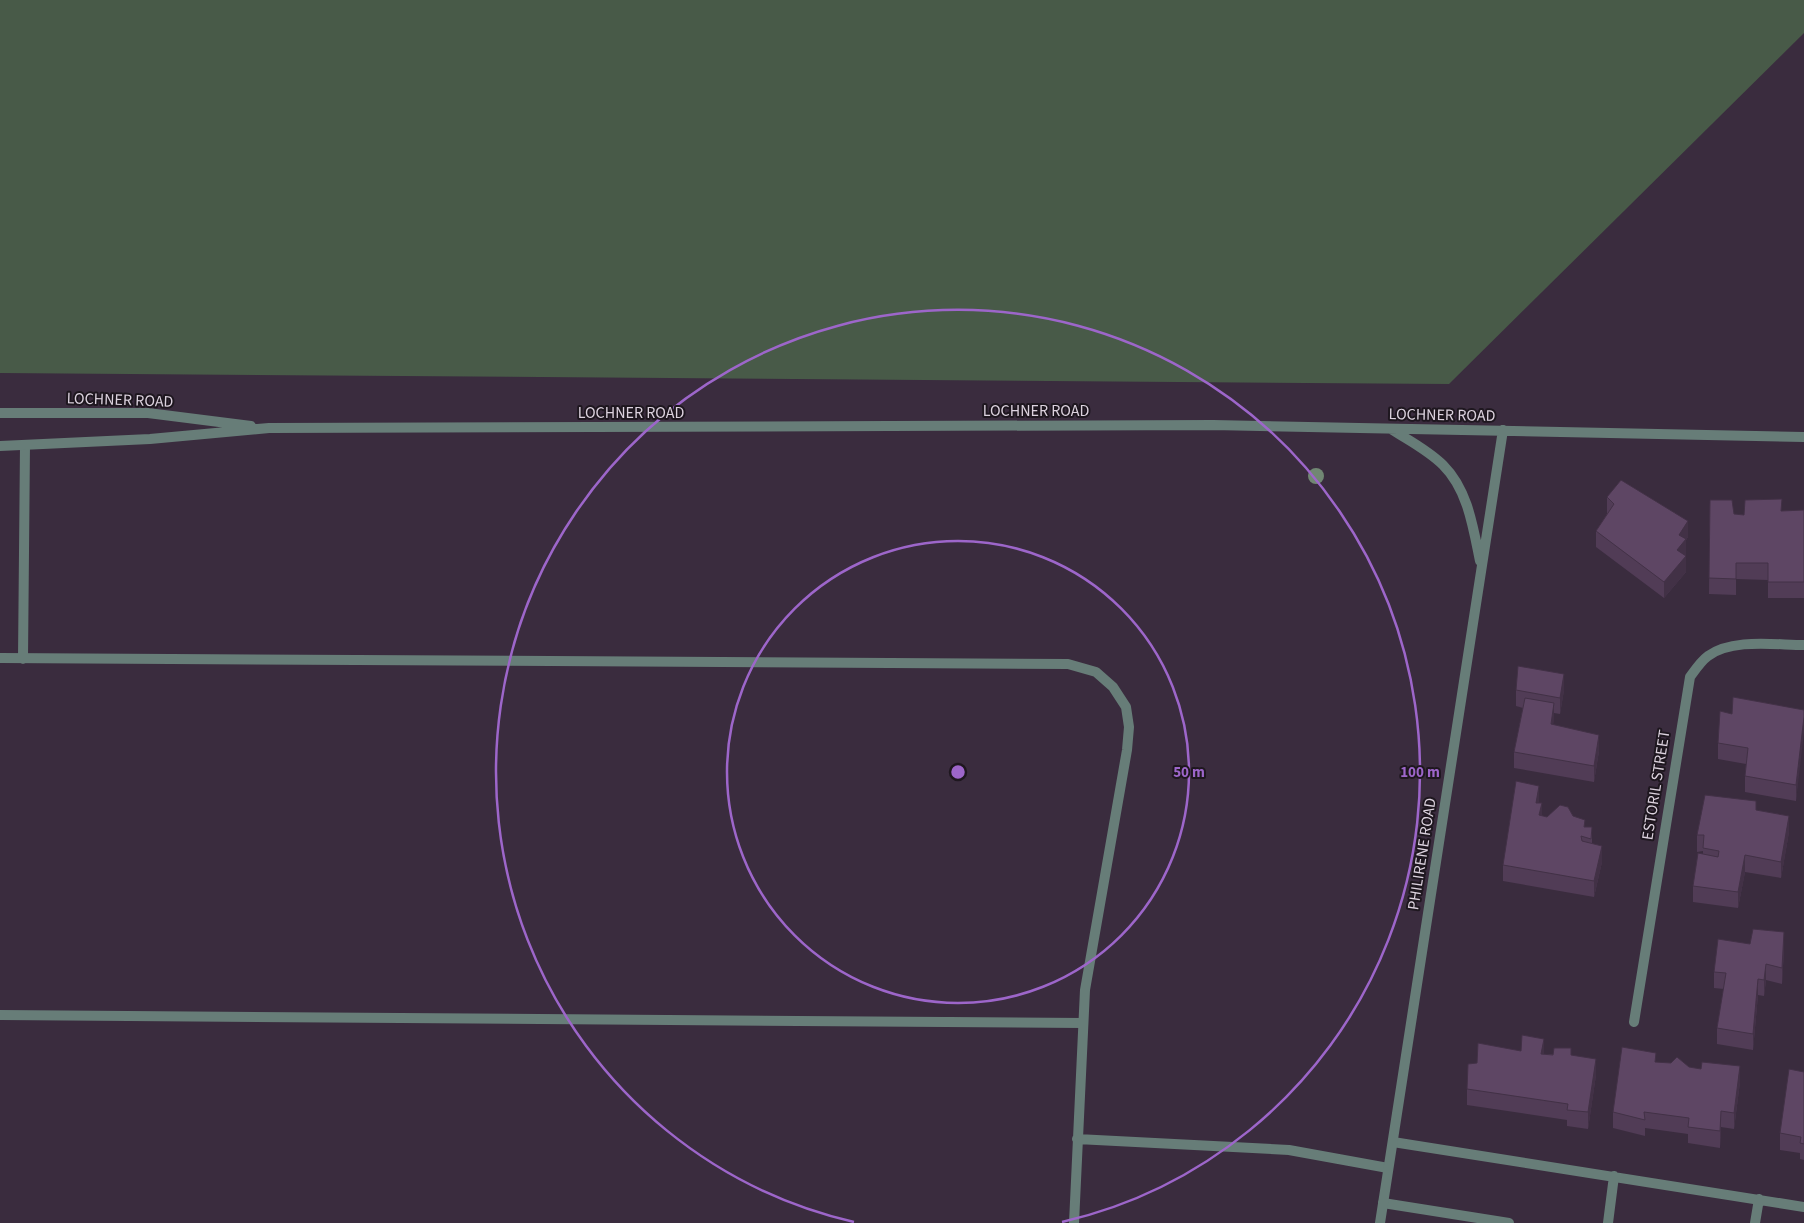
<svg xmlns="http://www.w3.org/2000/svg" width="1804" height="1223" font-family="'Source Sans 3',sans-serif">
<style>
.green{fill:#485a48}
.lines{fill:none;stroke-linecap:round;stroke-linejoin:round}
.minor{stroke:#677d78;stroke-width:10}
.tertiary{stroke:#677d78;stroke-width:10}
.tree{fill:#718773}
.wall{fill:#513c56}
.shaded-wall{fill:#423146}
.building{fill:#5e4664;stroke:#423146}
.ring{fill:none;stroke:#9d66ca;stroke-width:2.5}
.labels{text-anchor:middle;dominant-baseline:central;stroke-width:4;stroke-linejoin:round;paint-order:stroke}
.street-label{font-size:16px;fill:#dcd2de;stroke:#1e171f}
.centre{fill:#9d66ca;stroke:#1e171f;stroke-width:2.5}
.ring-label{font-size:15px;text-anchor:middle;font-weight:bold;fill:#9d66ca;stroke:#1e171f;stroke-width:4;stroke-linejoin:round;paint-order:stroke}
</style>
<rect width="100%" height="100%" fill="#3a2c3e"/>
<path class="green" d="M0 0H1804V33L1449 384 0 373Z"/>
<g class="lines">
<path class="minor" d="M0 658 1068 664 1096 672 1113 687 1126 707 1129 727 1127 750 1085 990 1074 1223
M23 659 25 445
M0 1015 1083 1023
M1634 1022 1690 677C1695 670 1701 661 1708 656 1732 638 1776 645 1804 645
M1077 1139 1289 1150 1388 1168
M1393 1142 1804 1207
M1383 1203 1509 1223
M1608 1223 1614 1176
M1755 1223 1759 1199"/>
<path class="tertiary" d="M0 413H148L251 426
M1391 429C1408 440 1428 450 1443 465 1468 490 1473 527 1480 561
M0 446 150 439 269 428 1213 425 1804 437
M1380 1223 1503 430"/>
</g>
<circle class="tree" cx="1316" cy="476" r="8"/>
<path class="wall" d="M1607 497 1688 537 1686 540V572L1664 598 1596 547V531L1607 514Z
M1710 500 1734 514 1744 515 1782 511 1804 510V598H1768V580L1736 579V595L1709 594Z
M1516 690H1564L1560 714 1554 713 1553 725 1599 751 1594 782 1514 768V752L1523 708 1516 706Z
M1804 710 1796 801 1745 792V776L1746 764 1718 759V743L1732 714Z
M1539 803 1542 816 1547 817 1573 816 1585 827H1592V843L1602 862 1594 897 1503 881V865Z
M1756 810 1789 832 1781 878 1745 872 1738 908 1693 902V886L1703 854V851L1697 852V835Z
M1784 949 1782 984 1766 980 1764 996 1758 995 1753 1050 1717 1044V1028L1724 989 1714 988V972Z
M1544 1054 1571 1055 1596 1075 1588 1129 1567 1126V1120L1467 1105V1089L1477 1063Z
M1656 1062 1689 1067 1740 1082 1734 1129 1721 1127 1720 1148 1688 1143V1134L1645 1128V1136L1613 1128V1112Z
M1804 1072V1160L1800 1159V1153L1780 1150V1133Z"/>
<path class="shaded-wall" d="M1688 521V537L1686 540V556L1677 566V550L1679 535Z
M1686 556V572L1664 598V582Z
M1564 674V690L1560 714V698Z
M1554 703V719L1551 740V724Z
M1804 717V733L1796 801V785Z
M1599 735V751L1594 782V766Z
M1539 786V802L1536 819V803Z
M1542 803V819L1539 815Z
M1789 816V832L1781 878V862Z
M1602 846V862L1594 897V881Z
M1745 855V872L1738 908V892Z
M1784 932V949L1782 984V968Z
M1766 964V980L1764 996V980Z
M1758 979V995L1753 1050V1034Z
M1544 1039V1055L1541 1054Z
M1596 1059V1075L1588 1129V1112Z
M1740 1066V1082L1734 1129V1113Z
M1721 1111V1127L1720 1148V1131Z"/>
<path class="building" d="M1621 480 1688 521 1679 535 1686 539 1677 550 1686 556 1664 582 1596 531 1614 504 1607 497Z
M1782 499 1781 511 1804 510V582H1768V563H1736V579L1709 578 1710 500H1732L1734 514 1744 515 1745 500Z
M1518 666 1564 674 1560 698 1516 690Z
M1733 697 1804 710V717L1796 785 1745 776 1748 748 1718 743 1720 711 1732 714Z
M1525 698 1554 703 1551 724 1599 735 1594 766 1514 752Z
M1516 781 1539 786 1536 803H1542L1539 815 1547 817 1560 805 1568 807 1573 816 1585 820 1584 827H1592L1591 839 1581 836 1582 841 1602 846 1594 881 1503 865Z
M1705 795 1756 801V810L1789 816 1781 862 1745 855 1738 892 1693 886 1698 853 1718 857 1719 851 1703 848 1704 835H1697Z
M1753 929 1784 932 1782 968 1766 964 1764 980 1758 979 1753 1034 1717 1028 1726 973 1714 972 1718 939 1750 944Z
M1522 1035 1544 1039 1541 1054 1553 1055 1554 1048H1571V1055L1596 1059 1588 1112 1567 1110 1568 1104 1467 1089 1468 1064 1477 1063 1478 1043 1521 1051Z
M1622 1047 1656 1053 1655 1062 1671 1063 1677 1057 1689 1067 1701 1069 1702 1062 1740 1066 1734 1113 1721 1111 1720 1131 1688 1127 1689 1118 1644 1112 1645 1120 1613 1112Z
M1789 1069 1804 1072V1144L1800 1143 1801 1137 1780 1133Z"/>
<g class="ring">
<circle cx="958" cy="772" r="231"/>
<path d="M854 1222A462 462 0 1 1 1062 1222"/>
</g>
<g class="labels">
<g class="street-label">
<text transform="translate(120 400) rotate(2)">LOCHNER ROAD</text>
<text x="1036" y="411">LOCHNER ROAD</text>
<text x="631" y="413">LOCHNER ROAD</text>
<text transform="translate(1442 415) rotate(1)">LOCHNER ROAD</text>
<text transform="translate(1656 785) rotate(-81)">ESTORIL STREET</text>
<text transform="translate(1422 854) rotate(-81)">PHILIRENE ROAD</text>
</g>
</g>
<circle cx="958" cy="772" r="8" class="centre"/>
<g class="ring-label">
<text x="1189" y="777">50 m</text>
<text x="1420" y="777">100 m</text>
</g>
</svg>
